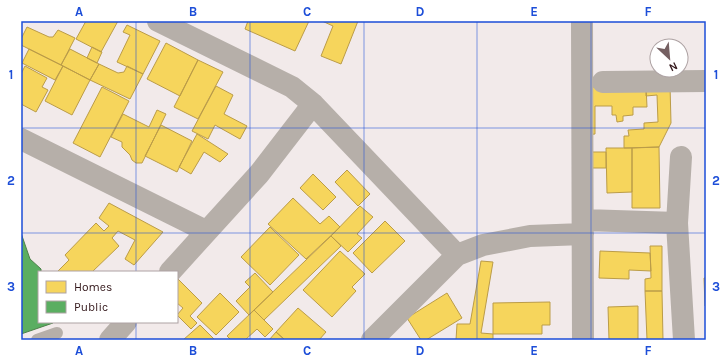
<svg xmlns="http://www.w3.org/2000/svg" width="727" height="361" font-family="Karla,sans-serif">
<style>
.homes{fill:#f6d55c;stroke:#bb9c48}
.public{fill:#5aae61;stroke:#4e804b}
.lines{fill:none;stroke-linecap:round;stroke-linejoin:round}
.service{stroke:#b6afa9;stroke-width:12}
.minor{stroke:#b6afa9;stroke-width:22}
.grid{fill:none;stroke:#1d4ed8;stroke-width:1;stroke-opacity:0.55}
.neatline{fill:none;stroke:#1d4ed8;stroke-width:1.5}
.grid-label{font-size:13px;text-anchor:middle;font-weight:bold;fill:#1d4ed8}
</style>
<rect width="100%" height="100%" fill="#f2eaea"/>
<path class="homes" d="M86 21H118L101 52 76 39Z
M248 21H309L295 51 245 29Z
M322 21H358L341 64 321 56 333 26Z
M127 25 160 41 143 74 117 62 130 35 123 32Z
M27 27 49 37H53L58 30 75 38 61 65 21 45V39Z
M166 43 198 60 180 96 147 79Z
M92 47 102 52 97 63 87 58Z
M29 49 63 66 55 80 22 63Z
M70 49 99 64 90 80 61 65Z
M198 60 223 72 198 119 174 107Z
M99 64 118 73 124 72 127 66 143 74 130 99 90 80Z
M25 66 47 78 42 87 48 90 36 112 21 104V74Z
M63 66 90 80 72 115 45 101Z
M670 85 671 123 659 147 624 148V136H629L628 130 644 129V123L658 122 657 95 646 96V86Z
M216 86 233 95 224 114 247 126 240 139 215 125 208 139 192 131Z
M646 86 647 107H633V115L623 116V121L617 122 616 115H612V106H595V134L585 135V87Z
M102 87 129 101 100 157 73 143Z
M157 110 166 114 142 163H136L132 160 130 155 122 147V142L111 137 123 114 149 127Z
M161 125 192 141 177 172 145 156Z
M197 134 228 154 220 162 204 152 191 174 179 167Z
M659 147 660 208H632V148Z
M606 148H632V192L607 193Z
M584 152H606V168H584Z
M347 170 370 194 358 206 335 182Z
M313 174 336 197 323 210 300 188Z
M293 198 320 224 329 216 340 227 306 259 268 224Z
M109 203 163 232 134 265 125 259 135 240 118 231 112 238 119 246 92 272H57L69 260 65 255 96 223 104 231 109 226 99 218Z
M360 206 373 217 357 234 362 238 348 252 331 236Z
M385 221 405 241 372 273 353 253Z
M270 227 299 255 270 285 241 257Z
M331 236 341 246 264 320 254 310Z
M650 246H662V291H645V279L651 278Z
M340 251 365 274 352 287 356 291 332 317 303 290Z
M600 251 650 253 651 271 629 270V279L599 278Z
M481 261 493 262 481 333 493 334V340H456L457 324H470Z
M255 273 273 292 249 315 236 301 250 287 245 282Z
M177 278 202 303 190 316 197 323 191 329 177 315 183 308 177 303Z
M704 278H706V306H705Z
M645 291H662L663 340H647Z
M220 293 239 312 216 335 197 317Z
M447 293 462 318 426 340H421L407 318Z
M550 302V325H542V334H493V303Z
M638 306V340H609L608 307Z
M298 308 326 332 319 340H285L276 332Z
M254 310 273 329 265 337 257 329 245 340H231L227 336Z
M200 325 215 340H183Z
M276 332 285 340H269Z"/>
<path class="public" d="M21 233 30 259 41 269V272H39V322H53V323L21 334Z"/>
<g class="lines">
<path class="service" d="M37 340 57 333"/>
<path class="minor" d="M158 21 292 87 313 104 457 255
M582 21 583 340
M603 82 706 81
M21 139 206 231
M584 220 677 223 684 340
M677 223 681 157
M170 272 259 174 313 104
M110 340 126 322
M372 340 457 255 483 245 530 236 583 234"/>
</g>
<path class="grid" d="M136 21V272M250 21V340M364 21V340M477 21V340M591 21V340M21 128H706M21 233H706M136 322V340"/>
<rect width="727" height="361" fill="none" stroke="#ffffff" stroke-width="44"/>
<rect x="38" y="271" width="140" height="52" fill="#ffffff" stroke="#ada2a3"/>
<rect x="46" y="281" width="20" height="12" fill="#f6d55c" stroke="#ada2a3"/>
<text x="74" y="291" font-size="12" fill="#321619">Homes</text>
<rect x="46" y="301" width="20" height="12" fill="#5aae61" stroke="#ada2a3"/>
<text x="74" y="311" font-size="12" fill="#321619">Public</text>
<g transform="translate(669 58) rotate(154)"><circle r="19" fill="#ffffff" stroke="#ada2a3"/>
<path d="M0-3L7 15L0 10L-7 15Z" fill="#756062"/>
<text y="-6" font-size="11" font-weight="bold" text-anchor="middle" fill="#321619">N</text>
</g>
<rect x="22" y="22" width="683" height="317" class="neatline"/>
<g class="grid-label">
<text x="79" y="16">A</text>
<text x="193" y="16">B</text>
<text x="307" y="16">C</text>
<text x="420" y="16">D</text>
<text x="534" y="16">E</text>
<text x="648" y="16">F</text>
<text x="11" y="79">1</text>
<text x="716" y="79">1</text>
<text x="11" y="185">2</text>
<text x="716" y="185">2</text>
<text x="11" y="291">3</text>
<text x="716" y="291">3</text>
<text x="79" y="355">A</text>
<text x="193" y="355">B</text>
<text x="307" y="355">C</text>
<text x="420" y="355">D</text>
<text x="534" y="355">E</text>
<text x="648" y="355">F</text>
</g>
</svg>
